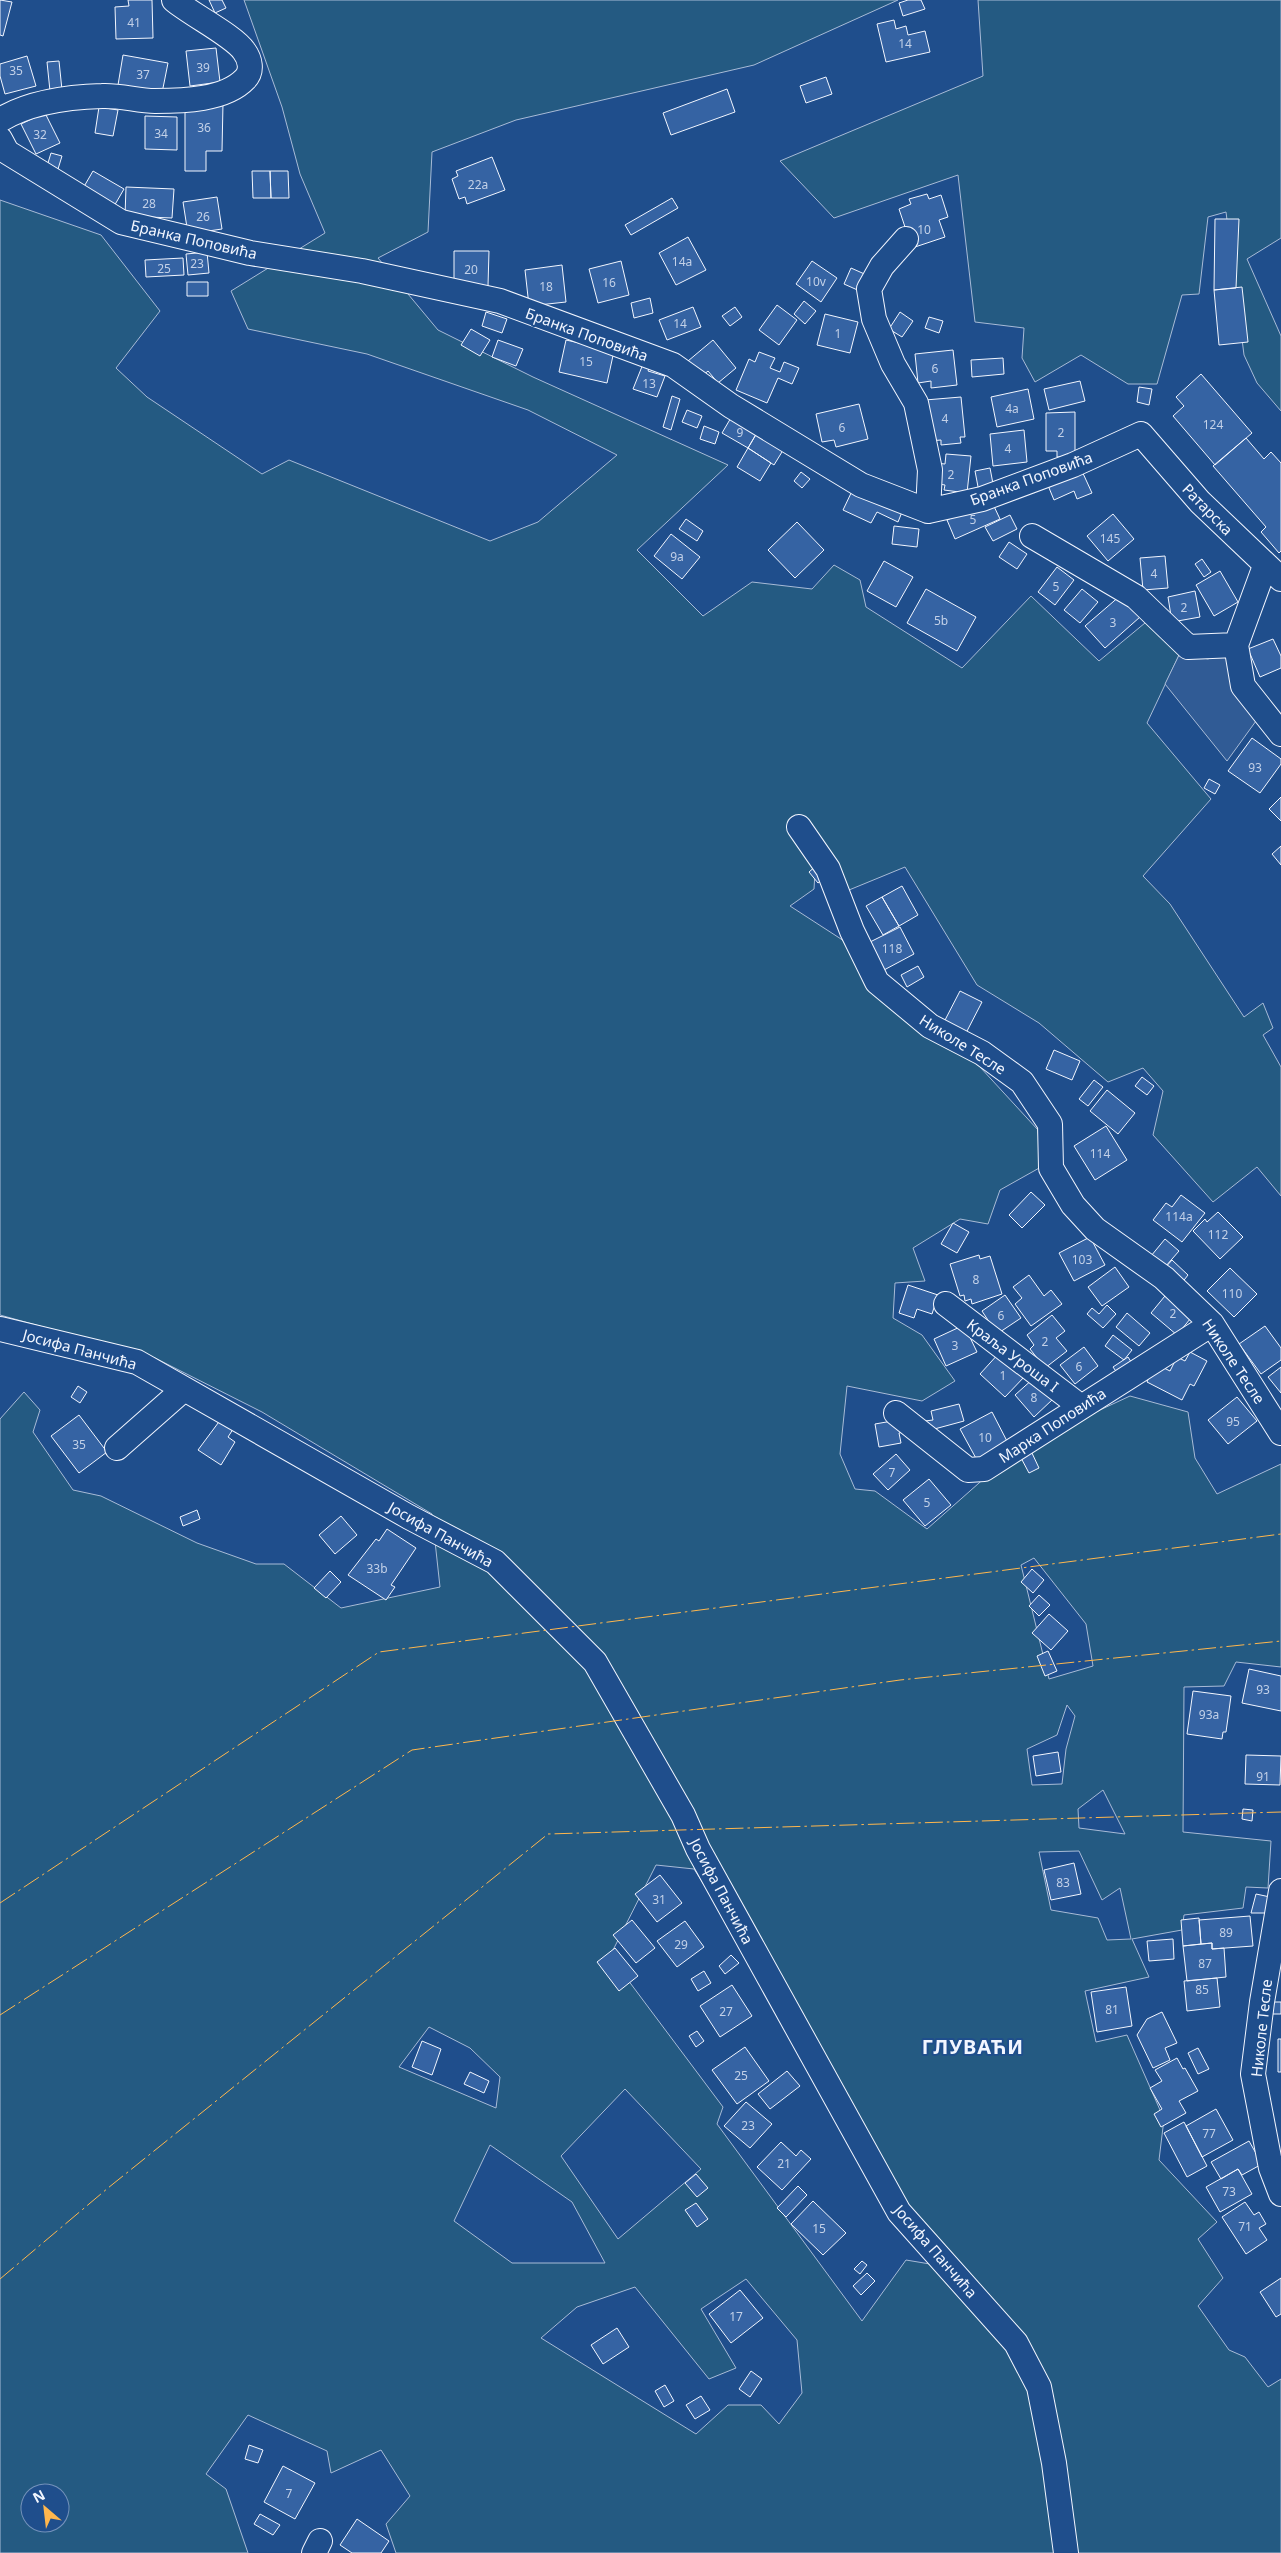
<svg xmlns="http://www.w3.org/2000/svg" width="1281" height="2553" font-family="'Noto Sans',sans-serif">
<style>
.green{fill:#245a82;stroke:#a8bbd7;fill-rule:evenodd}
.parking{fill:#305b95;stroke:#a8bbd7}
.building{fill:#3563a3;stroke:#f2f6ff}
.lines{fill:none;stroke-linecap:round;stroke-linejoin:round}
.minor-casing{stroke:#f2f6ff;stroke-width:26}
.minor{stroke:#1f4e8c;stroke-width:24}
.power{stroke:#ffb74d;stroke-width:1;stroke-dasharray:18 4 2.5 4;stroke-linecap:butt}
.labels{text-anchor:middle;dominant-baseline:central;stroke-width:4;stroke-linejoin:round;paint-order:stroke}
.number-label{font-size:12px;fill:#c3d1e8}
.street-label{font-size:15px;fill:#f2f6ff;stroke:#1f4e8c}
.district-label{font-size:20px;font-weight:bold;letter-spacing:1px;fill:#f2f6ff;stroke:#1f4e8c}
</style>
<rect width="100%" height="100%" fill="#1f4e8c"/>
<path class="green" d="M244 0H898L754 65 516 120 432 152 428 232 378 258 438 330 533 377 728 465 637 550 703 616 752 582 812 589 834 565 860 580 866 607 962 668 1031 596 1099 661 1151 618 1180 653 1147 723 1211 799 1143 876 1170 904 1244 1017 1263 1003 1273 1028 1263 1035 1281 1067V1196L1257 1167 1213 1202 1153 1135 1163 1091 1143 1068 1108 1082 1039 1023 977 985 905 867 849 890 816 856 814 889 790 906 841 939 980 1067 1038 1130 1041 1167 1000 1190 988 1224 960 1219 913 1248 925 1281 895 1283 893 1318 922 1335 955 1381 922 1401 847 1386 840 1454 855 1489 875 1491 927 1529 996 1468 1087 1416 1130 1396 1188 1412 1195 1458 1217 1494 1281 1464V1667L1236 1662 1224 1686 1184 1687 1183 1832 1271 1841 1268 1888 1246 1887 1243 1908 1184 1915 1182 1930 1132 1939 1149 1977 1085 1991 1096 2042 1127 2035 1164 2119 1159 2160 1217 2222 1198 2239 1223 2278 1198 2306 1229 2350 1245 2357 1268 2387 1281 2379V2553H396L386 2524 410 2496 381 2450 331 2473 327 2451 248 2415 206 2474 226 2489 248 2553H0V1419L24 1392 40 1410 33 1432 73 1490 101 1496 197 1543 256 1564H284L341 1608 440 1587 432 1514 262 1412 155 1358 0 1315V200L101 235 160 311 116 368 147 397 262 474 289 460 490 541 538 522 617 455 528 410 367 354 248 329 231 291 325 233 300 174 282 107ZM1034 1558 1086 1624 1093 1666 1049 1679 1021 1565ZM1067 1705 1075 1716 1066 1749 1062 1784 1032 1785 1027 1749 1057 1735ZM1103 1790 1125 1834 1079 1828 1078 1809ZM1079 1851 1102 1900 1120 1888 1131 1939 1107 1940 1098 1918 1051 1910 1039 1852ZM656 1865 694 1869 876 2153 930 2264 906 2260 862 2321 717 2124 723 2107 610 1956ZM429 2027 470 2048 500 2077 496 2108 399 2067ZM625 2089 701 2169 618 2239 561 2156ZM490 2145 572 2202 605 2263H512L454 2221ZM746 2279 797 2340 802 2393 779 2424 761 2405H728L696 2434 541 2338 577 2307 635 2287 709 2379 736 2368 701 2309ZM30 2493H60V2523H30Z
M978 0H1281V238L1247 259 1281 336V411L1257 383 1244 355 1226 212 1208 217 1199 294 1182 295 1157 384H1128L1081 355 1035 382 1022 358 1024 328 975 322 958 175 834 218 780 161 983 76Z"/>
<path class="parking" d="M1180 653 1208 659 1214 656 1227 658 1256 721 1227 761 1165 684Z"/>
<path class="building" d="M0 0 12 2 3 36 0 35Z
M128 0H152L153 38 116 39 115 7 129 6Z
M209 0H222L226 8 215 13Z
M908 0H921L925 9 903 16 899 3Z
M894 20 896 29 906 26 908 35 925 31 930 52 886 62 877 24Z
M216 48 220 82 190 86 186 51Z
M123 55 168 63 162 93 118 85Z
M27 56 36 86 5 94 0 76V64Z
M59 61 62 90 50 91 47 62Z
M826 77 832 94 806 103 800 86Z
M727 89 735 112 671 135 663 113Z
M185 103H223L222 151H206V171H185Z
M99 107 118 110 113 136 95 133Z
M45 113 60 143 36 154 21 124Z
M145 116 177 117V150L145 149Z
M51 153 62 156 58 169 47 166Z
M492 157 505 190 467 204 465 197 459 199 452 179 458 176 456 171Z
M93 171 124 189 113 208 82 190Z
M252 171H270L271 198H253Z
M270 171H288L289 198H271Z
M126 187 174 189 172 218 125 216Z
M927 194 929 199 941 195 948 217 939 220 945 237 912 248 899 209 911 204 909 199Z
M217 197 222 229 188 234 183 202Z
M672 198 678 208 631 235 625 225Z
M1215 219H1239L1236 288 1214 290Z
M688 237 706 270 676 285 659 253Z
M454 251H489L488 286H454Z
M207 252 209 273 188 275 186 254Z
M183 258 184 275 146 277 145 260Z
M621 261 629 295 598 303 589 269Z
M812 261 837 278 821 302 796 284Z
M562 265 566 302 529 306 525 270Z
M851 268 869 276 862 292 844 284Z
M187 282H208V296H187Z
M1242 287 1248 342 1219 345 1214 290Z
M650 298 653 313 634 318 631 303Z
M804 301 816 311 805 324 794 314Z
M777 305 797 320 779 345 759 330Z
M693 307 701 327 667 340 659 320Z
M735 307 742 317 730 326 722 316Z
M486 312 507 319 502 333 482 326Z
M900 312 913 321 902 337 889 329Z
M825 314 858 322 850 353 817 345Z
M929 317 943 321 939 333 925 328Z
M471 329 490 340 480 356 461 345Z
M498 340 523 349 516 366 492 357Z
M566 340 614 351 607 383 559 372Z
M713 340 736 368 718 383 708 371 701 377 688 361Z
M953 350 957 385 931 388V381L918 383 915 354Z
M759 352 775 358 770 368 780 372 784 362 799 368 792 384 778 378 767 403 736 390 749 359 755 362Z
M1003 358 1004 374 972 377 971 360Z
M643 364 650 366 648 371 665 376 657 397 633 389Z
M1201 374 1252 433 1215 465 1173 416 1184 406 1176 397Z
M1080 381 1085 401 1049 410 1044 389Z
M1139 387 1152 389 1149 405 1137 402Z
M1028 389 1034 419 997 427 991 397Z
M672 396 680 399 671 430 663 427Z
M961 397 965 437H960L961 443 941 445V440L929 441 925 400Z
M859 404 868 439 836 447 834 440 822 442 816 414Z
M687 410 702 416 697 428 682 422Z
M1075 412V457H1057V451H1046V413Z
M732 416 758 431 748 448 722 433Z
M704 426 719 432 715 444 700 439Z
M1024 430 1027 462 993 466 990 434Z
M758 431 785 447 774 465 748 448Z
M1246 438 1264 459 1271 452 1281 463V551L1279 553 1261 532 1266 527 1213 466Z
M748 448 771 463 760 481 737 467Z
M946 454 971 456 967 493 944 490 945 485 932 483 934 463 945 464Z
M990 468 994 489 979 492 975 471Z
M1081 469 1092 493 1077 499 1074 491 1054 500 1047 483Z
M801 472 810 479 802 488 794 481Z
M853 489 902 512 898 522 877 512 871 523 843 510Z
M991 500 1000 519 955 539 947 520Z
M1113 514 1134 539 1108 561 1087 536Z
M1010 515 1017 529 993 541 985 527Z
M686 519 703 531 697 541 679 529Z
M797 522 824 550 795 578 768 550Z
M894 526 919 529 917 547 892 544Z
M671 534 700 557 682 579 654 556Z
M1009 542 1027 554 1017 569 999 557Z
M1165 556 1168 588 1143 590 1140 558Z
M1202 559 1211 572 1204 577 1195 564Z
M884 561 913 577 896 607 867 591Z
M1057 567 1074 580 1055 605 1038 592Z
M1220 571 1238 602 1214 616 1196 585Z
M926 589 976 617 957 651 907 623Z
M1082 589 1098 602 1080 623 1064 610Z
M1195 591 1200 617 1172 622 1168 597Z
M1121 595 1140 617 1105 648 1085 626Z
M1273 639 1281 656V668L1260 677 1248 649Z
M1252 738 1281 759V764L1260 793 1228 771Z
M1209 779 1220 785 1215 794 1204 788Z
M1281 797V821L1269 809Z
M1281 846V865L1272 854Z
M817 865 826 877 818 883 809 872Z
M902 886 918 915 899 926 882 897Z
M882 897 899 926 883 935 866 906Z
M900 927 914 954 884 970 870 942Z
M918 966 924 977 907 987 901 975Z
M960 991 982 1002 966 1033 944 1022Z
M1054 1050 1080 1061 1072 1080 1046 1069Z
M1142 1077 1154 1086 1147 1095 1135 1086Z
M1094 1080 1103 1087 1088 1106 1079 1099Z
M1107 1090 1135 1113 1118 1134 1090 1111Z
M1106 1126 1127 1160 1095 1180 1074 1146Z
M1031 1192 1045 1205 1022 1228 1009 1215Z
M1181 1195 1205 1213 1182 1242 1153 1220 1166 1203 1172 1207Z
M1218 1212 1243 1237 1220 1259 1193 1231 1205 1219 1207 1222Z
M953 1223 969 1232 957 1253 941 1244Z
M1090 1237 1105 1265 1074 1281 1059 1253Z
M1165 1239 1179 1251 1165 1267 1151 1256Z
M979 1255 980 1259 990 1256 1002 1294 972 1304 971 1299 965 1301 964 1295 960 1296 950 1264Z
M1172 1260 1188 1275 1181 1284 1164 1269Z
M1115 1267 1129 1287 1102 1306 1088 1287Z
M1230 1268 1257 1294 1234 1317 1207 1291Z
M1029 1275 1044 1296 1051 1290 1062 1304 1031 1326 1015 1304 1022 1298 1013 1287Z
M908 1285 938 1295 932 1314 917 1309 914 1318 899 1313Z
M1169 1291 1195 1313 1177 1335 1151 1313Z
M1005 1295 1021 1318 997 1334 982 1311Z
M1107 1305 1116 1314 1103 1328 1087 1314 1092 1308 1099 1314Z
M1127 1313 1150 1333 1139 1346 1116 1327Z
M1052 1315 1065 1331 1056 1338 1067 1351 1045 1368 1030 1349 1034 1345 1027 1335Z
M964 1325 977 1352 946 1366 934 1339Z
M1265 1326 1281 1348V1360L1261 1374 1239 1344Z
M1113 1335 1132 1350 1124 1360 1105 1346Z
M1084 1347 1098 1366 1075 1384 1060 1365Z
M1000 1352 1026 1375 1005 1397 980 1374Z
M1190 1352 1207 1361 1194 1386 1190 1384 1182 1400 1147 1382 1149 1377 1162 1367 1170 1371 1177 1357 1185 1361Z
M1128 1357 1135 1368 1120 1377 1113 1367Z
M1281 1367V1393L1268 1377Z
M1034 1378 1053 1399 1034 1417 1015 1395Z
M78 1386 87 1392 80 1403 71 1397Z
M1237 1397 1257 1421 1228 1444 1208 1420Z
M959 1404 964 1421 927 1431 925 1421 933 1420 931 1411Z
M992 1412 1009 1445 978 1462 960 1429Z
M79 1415 107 1452 79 1473 51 1436Z
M224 1415 237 1423 228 1437 235 1442 221 1465 198 1450Z
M898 1420 907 1431 899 1433 901 1443 879 1447 875 1424Z
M1031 1451 1039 1468 1029 1473 1020 1456Z
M896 1454 910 1470 888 1490 873 1474Z
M929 1479 951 1505 925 1526 903 1500Z
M197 1510 200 1519 183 1526 180 1517Z
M341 1516 357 1535 335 1554 319 1535Z
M387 1529 416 1548 391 1585 395 1587 386 1600 348 1575 376 1539 379 1541Z
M1032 1569 1044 1580 1033 1593 1021 1582Z
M330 1571 341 1582 326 1598 314 1588Z
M1039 1595 1050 1605 1039 1616 1029 1606Z
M1049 1614 1068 1631 1051 1650 1032 1633Z
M1048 1651 1057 1671 1045 1676 1037 1656Z
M1249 1669 1281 1676V1711L1242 1703Z
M1193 1691 1231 1696 1226 1732H1223L1222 1739 1187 1734Z
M1058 1752 1061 1772 1036 1776 1033 1756Z
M1246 1755 1281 1756 1280 1785 1245 1784Z
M1243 1809 1253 1810 1252 1821 1242 1819Z
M1074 1863 1081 1894 1051 1900 1044 1870Z
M660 1875 682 1903 657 1922 635 1894Z
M1256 1894 1270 1897 1266 1913H1251Z
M1250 1916 1253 1946 1212 1949V1943L1201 1944 1199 1920Z
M1199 1918 1201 1944 1183 1946 1181 1920Z
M632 1920 655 1948 636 1963 613 1935Z
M685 1921 704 1947 677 1967 657 1941Z
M1173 1939 1174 1959 1149 1961 1147 1941Z
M1212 1943V1949L1224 1948 1226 1977 1187 1981 1183 1946Z
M615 1948 638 1976 619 1991 597 1962Z
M731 1955 739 1963 725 1974 719 1966Z
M704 1971 711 1983 698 1991 691 1979Z
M1217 1978 1220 2007 1187 2011 1184 1981Z
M732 1985 752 2016 720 2037 700 2006Z
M1126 1987 1132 2026 1097 2032 1091 1992Z
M1272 2002H1281V2014H1272Z
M1162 2012 1177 2043 1165 2048 1170 2060 1153 2068 1137 2035 1147 2019Z
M697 2031 704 2041 696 2047 689 2036Z
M1278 2039H1281V2072H1278Z
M422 2041 441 2049 432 2075 412 2067Z
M745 2047 769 2081 737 2104 712 2070Z
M1198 2048 1209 2069 1198 2074 1188 2053Z
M1177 2058 1183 2069 1185 2068 1198 2091 1179 2101 1186 2113 1161 2127 1154 2114 1162 2109 1150 2088 1162 2081 1155 2070Z
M787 2071 800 2086 770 2109 758 2094Z
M470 2072 489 2081 484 2093 464 2084Z
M746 2102 772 2124 750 2148 724 2126Z
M1216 2109 1233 2140 1202 2157 1186 2126Z
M1184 2122 1207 2166 1187 2177 1164 2133Z
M1249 2141 1262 2164 1242 2175 1238 2169 1221 2179 1211 2162Z
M781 2142 796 2156 801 2150 811 2159 782 2190 757 2167Z
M1238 2169 1252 2194 1220 2212 1206 2187Z
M696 2174 708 2188 697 2197 685 2183Z
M798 2186 807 2195 786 2217 777 2208Z
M813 2201 846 2233 823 2255 791 2224Z
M1245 2202 1254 2215 1259 2212 1266 2224 1259 2228 1267 2240 1246 2254 1222 2217Z
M696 2203 708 2219 697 2227 685 2210Z
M862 2261 867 2265 860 2274 854 2269Z
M867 2273 875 2281 861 2295 853 2286Z
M1281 2278V2314L1276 2317 1260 2292Z
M740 2290 763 2318 731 2343 709 2314Z
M617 2328 629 2347 603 2364 591 2345Z
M751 2371 762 2379 750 2397 739 2389Z
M665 2385 674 2401 664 2407 655 2391Z
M701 2396 710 2410 695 2419 686 2405Z
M249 2445 263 2450 258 2463 245 2459Z
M283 2466 315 2483 295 2519 264 2502Z
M260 2514 280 2525 273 2535 254 2524Z
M357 2519 389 2541 381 2553H352L340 2545Z"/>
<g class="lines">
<g class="minor-casing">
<path id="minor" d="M0 120C29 102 69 97 102 96 120 95 138 101 155 101 183 101 225 100 245 79 253 71 250 59 244 51 234 36 192 15 174 0
M0 139 7 152 121 222 250 253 362 271 500 301 673 365 731 406 861 485 928 511 982 499 1073 465 1141 434 1200 502 1281 579
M906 239 882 266 869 289 874 319 893 364 916 403 930 470 928 511
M1032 536 1136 597 1188 647 1236 645
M1265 566 1236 645 1243 686 1281 734
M799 827 828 869 852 931 877 982 930 1026 982 1053 1022 1082 1050 1124 1051 1168 1073 1205 1095 1229 1164 1278 1212 1324 1281 1433
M946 1304 1080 1406
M0 1329 137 1362 409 1517 495 1562 595 1662 683 1815 698 1849 899 2212 1016 2343 1039 2387 1054 2463 1066 2553
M896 1413 968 1470 984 1469 1212 1324
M117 1448 184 1389
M1281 1891 1262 2002 1253 2074 1271 2168 1281 2194
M314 2553 320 2541"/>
</g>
<use href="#minor" class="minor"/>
<path class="power" d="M0 1903 379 1652 1281 1534
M0 2015 412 1750 900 1680 1281 1641
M0 2279 108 2188 548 1834 1281 1812"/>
</g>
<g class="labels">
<g class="number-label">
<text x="134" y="22">41</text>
<text x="905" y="43">14</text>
<text x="203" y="67">39</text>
<text x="16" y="70">35</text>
<text x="143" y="74">37</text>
<text x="204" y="127">36</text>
<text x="161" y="133">34</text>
<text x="40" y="134">32</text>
<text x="478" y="184">22a</text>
<text x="149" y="203">28</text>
<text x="203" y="216">26</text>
<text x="924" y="229">10</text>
<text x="682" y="261">14a</text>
<text x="197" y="263">23</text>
<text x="164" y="268">25</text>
<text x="471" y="269">20</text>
<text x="816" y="281">10v</text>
<text x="609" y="282">16</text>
<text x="546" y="286">18</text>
<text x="680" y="323">14</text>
<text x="838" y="333">1</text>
<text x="586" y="361">15</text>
<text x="935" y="368">6</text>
<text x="649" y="383">13</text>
<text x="1012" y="408">4a</text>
<text x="945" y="418">4</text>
<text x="1213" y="424">124</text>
<text x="842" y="427">6</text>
<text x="740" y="432">9</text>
<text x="1061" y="432">2</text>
<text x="1008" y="448">4</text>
<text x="951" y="474">2</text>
<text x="973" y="519">5</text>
<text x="1110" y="538">145</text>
<text x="677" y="556">9a</text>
<text x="1154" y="573">4</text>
<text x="1056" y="586">5</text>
<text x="1184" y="607">2</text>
<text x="941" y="620">5b</text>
<text x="1113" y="622">3</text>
<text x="1255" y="767">93</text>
<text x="892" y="948">118</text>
<text x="1100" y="1153">114</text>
<text x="1179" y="1216">114a</text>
<text x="1218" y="1234">112</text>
<text x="1082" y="1259">103</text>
<text x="976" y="1279">8</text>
<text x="1232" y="1293">110</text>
<text x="1173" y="1313">2</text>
<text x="1001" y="1315">6</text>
<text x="1045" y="1341">2</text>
<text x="955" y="1345">3</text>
<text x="1079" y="1366">6</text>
<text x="1003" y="1375">1</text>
<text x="1034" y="1397">8</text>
<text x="1233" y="1421">95</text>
<text x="985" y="1437">10</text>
<text x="79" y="1444">35</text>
<text x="892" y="1472">7</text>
<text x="927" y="1502">5</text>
<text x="377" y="1568">33b</text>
<text x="1263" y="1689">93</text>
<text x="1209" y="1714">93a</text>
<text x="1263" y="1776">91</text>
<text x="1063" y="1882">83</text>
<text x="659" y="1899">31</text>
<text x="1226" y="1932">89</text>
<text x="681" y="1944">29</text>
<text x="1205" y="1963">87</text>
<text x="1202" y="1989">85</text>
<text x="1112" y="2009">81</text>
<text x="726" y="2011">27</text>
<text x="741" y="2075">25</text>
<text x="748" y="2125">23</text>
<text x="1209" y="2133">77</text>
<text x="784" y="2163">21</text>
<text x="1229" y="2191">73</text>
<text x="1245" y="2226">71</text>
<text x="819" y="2228">15</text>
<text x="736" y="2316">17</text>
<text x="289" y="2493">7</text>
</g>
<g class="street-label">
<text transform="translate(194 239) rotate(13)">Бранка Поповића</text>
<text transform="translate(587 334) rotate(20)">Бранка Поповића</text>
<text transform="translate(1031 478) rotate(-20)">Бранка Поповића</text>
<text transform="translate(1208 509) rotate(46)">Ратарска</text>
<text transform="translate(963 1044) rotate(32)">Николе Тесле</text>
<text transform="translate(80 1349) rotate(15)">Јосифа Панчића</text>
<text transform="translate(1013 1355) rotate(37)">Краља Уроша I</text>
<text transform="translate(1234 1361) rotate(56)">Николе Тесле</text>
<text transform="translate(1052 1425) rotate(-33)">Марка Поповића</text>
<text transform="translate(441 1534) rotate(29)">Јосифа Панчића</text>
<text transform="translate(722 1891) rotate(62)">Јосифа Панчића</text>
<text transform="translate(1261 2028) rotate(-84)">Николе Тесле</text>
<text transform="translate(936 2251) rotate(49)">Јосифа Панчића</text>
</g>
<g class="district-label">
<text x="973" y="2046">ГЛУВАЋИ</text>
</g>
</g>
<g transform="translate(45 2508) rotate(332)"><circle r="24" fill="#1f4e8c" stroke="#7391ba"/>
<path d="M0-4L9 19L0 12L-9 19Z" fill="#ffb74d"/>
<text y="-8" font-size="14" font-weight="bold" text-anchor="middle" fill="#f2f6ff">N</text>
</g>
</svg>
